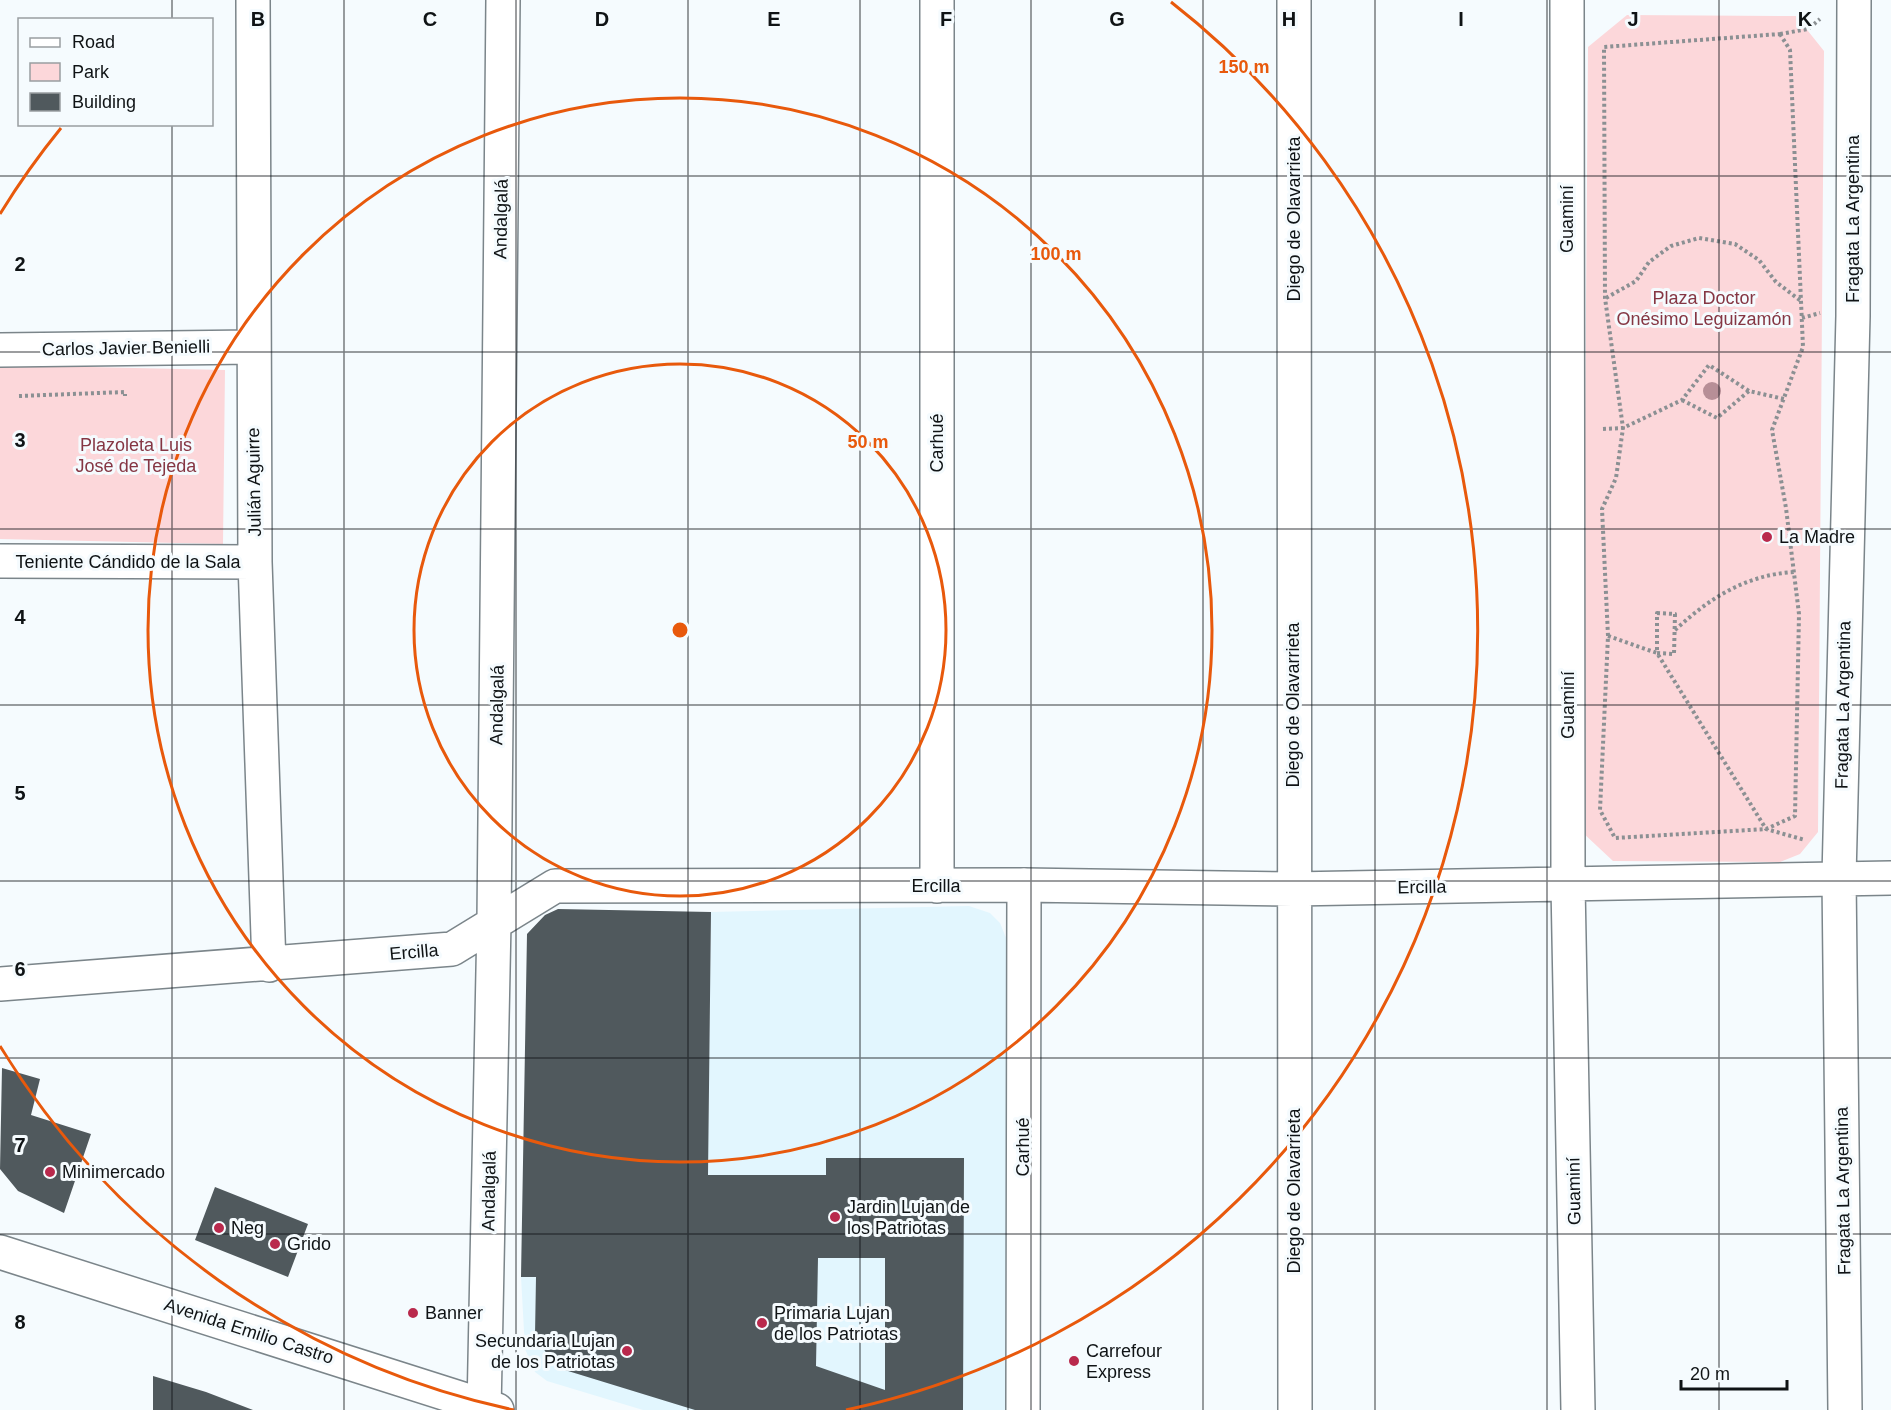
<svg xmlns="http://www.w3.org/2000/svg" width="1891" height="1410" font-family="Helvetica,sans-serif">
<style>
.built{fill:#e2f6fe}
.green{fill:#fcd7da}
.building{fill:#50595d;fill-rule:evenodd}
.lines{fill:none;stroke-linecap:round;stroke-linejoin:round}
.minor-casing{stroke:#7b858a;stroke-width:36}
.secondary-casing{stroke:#7b858a;stroke-width:36}
.path{stroke:#8b9093;stroke-width:4;stroke-dasharray:3 3;stroke-linecap:butt}
.minor{stroke:#fff;stroke-width:33}
.secondary{stroke:#fff;stroke-width:33}
.tree{fill:#b78f97}
.grid{fill:none;stroke:#0f1315;stroke-width:1.5;stroke-opacity:0.55}
.ring{fill:none;stroke:#e8590c;stroke-width:3}
.poi-dot{fill:#b9294c;stroke:#f5fbfe;stroke-width:2}
.labels{text-anchor:middle;dominant-baseline:central;stroke-width:6;stroke-linejoin:round;paint-order:stroke}
.street-label{font-size:18px;fill:#0f1315;stroke:#f5fbfe}
.park-label{font-size:18px;fill:#853643;stroke:#f5fbfe}
.poi-label{font-size:18px;fill:#0f1315;stroke:#f5fbfe;text-anchor:start}
.grid-label{font-size:20px;text-anchor:middle;font-weight:bold;fill:#0f1315;stroke:#f5fbfe;stroke-width:6;stroke-linejoin:round;paint-order:stroke}
.centre{fill:#e8590c;stroke:#f5fbfe;stroke-width:3}
.ring-label{font-size:18px;text-anchor:middle;font-weight:bold;fill:#e8590c;stroke:#f5fbfe;stroke-width:6;stroke-linejoin:round;paint-order:stroke}
</style>
<rect width="100%" height="100%" fill="#f5fbfe"/>
<path class="built" d="M969 906 990 913 1000 923 1008 943 1007 1410H643L547 1381 535 1372 525 1349 521 1277 706 1280 711 912Z"/>
<path class="green" d="M1627 15 1796 16 1824 51 1818 832 1800 854 1780 862 1613 861 1582 832 1588 47Z
M0 365 225 370 223 544 0 539Z"/>
<path class="building" d="M558 909 711 912 708 1175H826V1158H964L963 1410H695L555 1367 535 1335 536 1277H521L527 934 545 915ZM818 1258H885V1390L816 1366Z
M2 1068 40 1079 31 1115 91 1134 64 1213 18 1191 0 1169Z
M215 1187 308 1224 288 1277 195 1240Z
M153 1376 206 1392 253 1410H153Z"/>
<g class="lines">
<g class="minor-casing">
<path id="minor" d="M253 0 255 562 269 965
M1294 0 1295 1410
M1567 0 1568 885 1578 1410
M0 350 253 347
M0 561 255 562
M937 886V0
M0 984 452 949 555 886 1024 885 1293 889 1891 878
M484 1410 494 922 503 0
M1023 1410 1024 885
M1845 1410 1839 877 1853 316 1854 0"/>
</g>
<g class="secondary-casing">
<path id="secondary" d="M0 1252 497 1410"/>
</g>
<path class="path" d="M1780 34 1790 50 1803 347 1772 430 1786 508 1799 614 1795 816 1766 829 1615 838 1600 810 1608 636 1602 509 1616 478 1623 428 1605 298 1604 47Z
M1780 34 1808 29 1820 19
M1606 298 1636 281 1649 262 1671 246 1699 238 1735 244 1759 260 1776 282 1801 301
M1802 318 1820 313
M19 396 125 392V396
M1682 400 1717 418 1749 391
M1603 429 1623 428 1682 400 1709 365 1749 391 1784 399
M1657 613 1675 614 1674 654 1657 653Z
M1675 630C1710 598 1745 575 1794 572
M1608 636 1657 653 1766 829 1805 840"/>
<use href="#minor" class="minor"/>
<use href="#secondary" class="secondary"/>
</g>
<circle class="tree" cx="1712" cy="391" r="9"/>
<path class="grid" d="M172 0V20M344 0V1410M516 0V1410M688 0V1410M860 0V1410M1031 0V1410M1203 0V1410M1375 0V1410M1547 0V1410M1719 0V1410M172 124V1410M0 176H1891M0 352H1891M0 529H1891M0 705H1891M0 881H1891M0 1058H1891M0 1234H1891"/>
<g class="ring">
<circle cx="680" cy="630" r="266"/>
<circle cx="680" cy="630" r="532"/>
<path d="M514 1410A797 797 0 0 1 0 1046M0 214A797 797 0 0 1 61 128M1171 2A797 797 0 0 1 846 1410"/>
</g>
<g class="poi-dot">
<circle cx="1767" cy="537" r="6"/>
<circle cx="50" cy="1172" r="6"/>
<circle cx="835" cy="1217" r="6"/>
<circle cx="219" cy="1228" r="6"/>
<circle cx="275" cy="1244" r="6"/>
<circle cx="413" cy="1313" r="6"/>
<circle cx="762" cy="1323" r="6"/>
<circle cx="627" cy="1351" r="6"/>
<circle cx="1074" cy="1361" r="6"/>
</g>
<g class="labels">
<g class="street-label">
<text transform="translate(501 219) rotate(-89)">Andalgalá</text>
<text transform="translate(1294 219) rotate(-90)">Diego de Olavarrieta</text>
<text transform="translate(1567 219) rotate(-90)">Guaminí</text>
<text transform="translate(1853 219) rotate(-90)">Fragata La Argentina</text>
<text transform="translate(126 348) rotate(-1)">Carlos Javier Benielli</text>
<text transform="translate(937 443) rotate(-90)">Carhué</text>
<text transform="translate(254 482) rotate(-91)">Julián Aguirre</text>
<text x="128" y="562">Teniente Cándido de la Sala</text>
<text transform="translate(497 705) rotate(-89)">Andalgalá</text>
<text transform="translate(1293 705) rotate(-90)">Diego de Olavarrieta</text>
<text transform="translate(1568 705) rotate(-90)">Guaminí</text>
<text transform="translate(1843 705) rotate(-89)">Fragata La Argentina</text>
<text x="936" y="886">Ercilla</text>
<text transform="translate(1422 887) rotate(-1)">Ercilla</text>
<text transform="translate(414 952) rotate(-5)">Ercilla</text>
<text transform="translate(1023 1147) rotate(-90)">Carhué</text>
<text transform="translate(489 1191) rotate(-89)">Andalgalá</text>
<text transform="translate(1294 1191) rotate(-90)">Diego de Olavarrieta</text>
<text transform="translate(1574 1191) rotate(-91)">Guaminí</text>
<text transform="translate(1843 1191) rotate(-91)">Fragata La Argentina</text>
<text transform="translate(249 1331) rotate(18)">Avenida Emilio Castro</text>
</g>
<g class="park-label">
<text x="1704" y="298">Plaza Doctor<tspan x="1704" dy="21">Onésimo Leguizamón</tspan></text>
<text x="136" y="445">Plazoleta Luis<tspan x="136" dy="21">José de Tejeda</tspan></text>
</g>
<g class="poi-label">
<text x="1779" y="537">La Madre</text>
<text x="62" y="1172">Minimercado</text>
<text x="847" y="1207">Jardin Lujan de<tspan x="847" dy="21">los Patriotas</tspan></text>
<text x="231" y="1228">Neg</text>
<text x="287" y="1244">Grido</text>
<text x="425" y="1313">Banner</text>
<text x="774" y="1313">Primaria Lujan<tspan x="774" dy="21">de los Patriotas</tspan></text>
<text x="615" y="1341" text-anchor="end">Secundaria Lujan<tspan x="615" dy="21">de los Patriotas</tspan></text>
<text x="1086" y="1351">Carrefour<tspan x="1086" dy="21">Express</tspan></text>
</g>
</g>
<g class="grid-label">
<text x="258" y="26">B</text>
<text x="430" y="26">C</text>
<text x="602" y="26">D</text>
<text x="774" y="26">E</text>
<text x="946" y="26">F</text>
<text x="1117" y="26">G</text>
<text x="1289" y="26">H</text>
<text x="1461" y="26">I</text>
<text x="1633" y="26">J</text>
<text x="1805" y="26">K</text>
<text x="20" y="271">2</text>
<text x="20" y="447">3</text>
<text x="20" y="624">4</text>
<text x="20" y="800">5</text>
<text x="20" y="976">6</text>
<text x="20" y="1152">7</text>
<text x="20" y="1329">8</text>
</g>
<circle cx="680" cy="630" r="9" class="centre"/>
<g class="ring-label">
<text x="1244" y="73">150 m</text>
<text x="1056" y="260">100 m</text>
<text x="868" y="448">50 m</text>
</g>
<rect x="18" y="18" width="195" height="108" fill="#f5fbfe" stroke="#999ea1" stroke-width="1.5"/>
<rect x="30" y="38" width="30" height="9" fill="#ffffff" stroke="#999ea1" stroke-width="1.5"/>
<text x="72" y="48" font-size="18" fill="#0f1315">Road</text>
<rect x="30" y="63" width="30" height="18" fill="#fcd7da" stroke="#999ea1" stroke-width="1.5"/>
<text x="72" y="78" font-size="18" fill="#0f1315">Park</text>
<rect x="30" y="93" width="30" height="18" fill="#50595d" stroke="#999ea1" stroke-width="1.5"/>
<text x="72" y="108" font-size="18" fill="#0f1315">Building</text>
<path d="M1681 1380v9h106v-9" fill="none" stroke="#0f1315" stroke-width="3"/>
<text x="1690" y="1380" font-size="18" fill="#0f1315" stroke="#f5fbfe" stroke-width="4.5" paint-order="stroke">20 m</text>
</svg>
